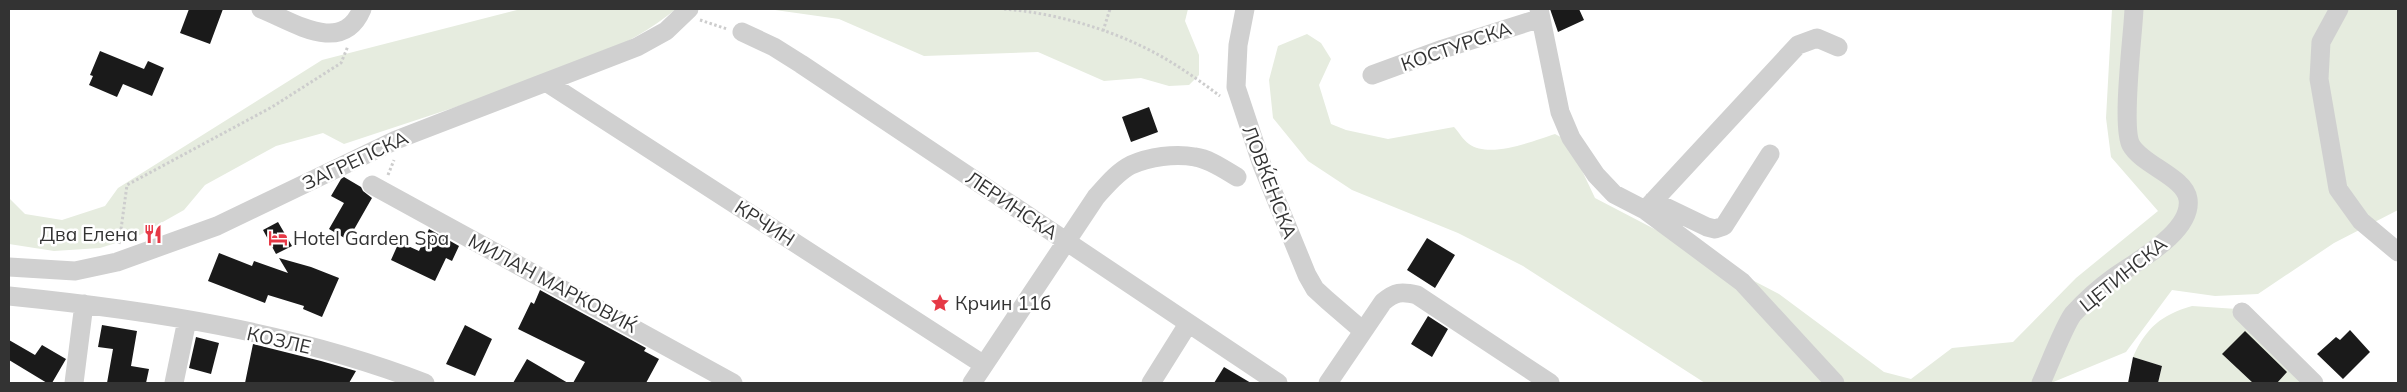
<svg xmlns="http://www.w3.org/2000/svg" width="2407" height="392" font-family="Mulish,sans-serif">
<style>
.green{fill:#e6ecdf}
.building{fill:#1a1a1a}
.lines{fill:none;stroke-linecap:round;stroke-linejoin:round}
.path{stroke:#cdcdcd;stroke-width:3;stroke-dasharray:2.5 2.5;stroke-linecap:butt}
.street{stroke:#d0d0d0;stroke-width:19}
.labels{text-anchor:middle;dominant-baseline:central;stroke-width:5;stroke-linejoin:round;paint-order:stroke}
.street-label{font-size:19px;fill:#333;stroke:#fff}
.poi-label{font-size:19px;fill:#333;stroke:#fff;text-anchor:start}
</style>
<rect width="100%" height="100%" fill="#fff"/>
<path class="green" d="M521 9H676C622 53 557 73 492 95 443 111 393 128 344 144L323 133 276 146 205 185 184 210 138 236 100 248 54 251 9 244V198L25 214 62 220 105 206 118 188 322 60Z
M768 9H1188L1185 21 1199 55V75L1189 85 1169 86 1141 78 1104 81 1038 52 924 56 839 19Z
M2112 9H2398V210L2334 243 2258 294 2215 296 2172 290 2126 352 2051 383H1705L1523 266 1458 233 1352 190 1308 161 1273 118 1269 80 1278 46 1307 34 1321 43 1331 59 1319 85 1331 124 1346 130 1388 139 1454 127C1459 132 1463 140 1469 144 1490 159 1533 141 1555 134L1568 141 1595 198 1779 294 1884 372 1911 379 1952 348 2013 342 2076 278 2158 211 2111 157 2106 118Z
M2192 306 2237 309 2314 383H2158L2162 366 2133 357C2146 328 2161 315 2192 306Z"/>
<path class="building" d="M189 9H223L210 44 180 33Z
M1550 9H1579L1584 20 1558 32Z
M100 51 144 69 148 61 164 68 152 96 123 84 117 97 89 85 93 76 90 75Z
M1149 107 1158 132 1131 142 1122 117Z
M344 177 361 187 363 191 372 198 348 240 329 229 344 203 331 196 341 179Z
M278 222 292 246 276 254 263 230Z
M429 229 459 246 452 261 446 258 435 281 391 260 399 242 419 251Z
M1427 238 1455 255 1435 288 1407 270Z
M219 253 252 266 254 261 288 273 279 258 311 267 339 278 322 317 303 309 304 306 268 295 265 303 208 281Z
M540 290 646 348 644 351 659 359 646 383H573L585 362 518 329 531 302 534 304Z
M1428 316 1448 329 1432 357 1411 344Z
M102 325 137 331 131 366 149 369 146 383H107L113 349 98 347Z
M465 325 492 339 475 376 446 364Z
M2350 330 2370 352 2343 379 2317 354 2336 337 2340 340Z
M2245 331 2287 372 2277 383H2253L2222 354Z
M196 337 219 343 211 374 189 368Z
M9 340 35 355 42 345 66 359 52 383H47L9 360Z
M253 344 321 361 356 371 349 383H245Z
M2133 357 2162 366 2158 383H2128Z
M527 359 568 383H513Z
M1224 367 1251 383H1214Z"/>
<g class="lines">
<path class="path" d="M1004 9C1055 13 1111 29 1157 54 1179 66 1200 81 1220 96
M700 20 727 29
M1103 31 1110 9
M388 175 394 160
M119 244 127 185 272 107 341 63 348 46"/>
<path class="street" d="M261 9C294 22 342 56 362 9
M1245 9 1238 45 1236 87 1262 165 1307 275 1315 289 1327 300 1363 331
M1539 9 1560 112 1571 138 1596 175 1614 194 1645 210 1742 282 1835 383
M2339 9 2321 42 2319 79 2338 189 2361 221 2398 252
M742 32 774 47 801 64 1278 383
M1372 75 1443 49 1541 18
M546 82 984 365
M372 185 733 383
M1653 201 1707 227 1715 229 1724 226 1770 154
M1645 210 1798 45 1817 38 1838 47
M9 267 75 271 117 262 217 226 396 140 637 47 666 31 689 9
M9 296C149 310 293 332 425 383
M2242 312 2314 383
M74 383 84 304
M174 383 187 320
M972 383 1096 197C1106 186 1117 172 1131 165 1149 157 1175 153 1195 157 1210 159 1225 170 1237 177
M1151 383 1188 324
M1328 383 1383 302C1395 292 1401 291 1417 295L1550 383
M2041 383C2048 368 2064 326 2073 314 2084 302 2099 288 2113 278 2135 262 2193 232 2188 199 2185 177 2142 165 2131 145 2121 126 2133 35 2134 9"/>
</g>
<defs>
<g id="restaurant-bare" transform="scale(1.5)"><path d="M-5-6h1v4h1v-4h1v4h1v-4h1v5L-1.5 .5V6h-2V.5L-5-1ZM5-6V6H3V1.5H1.5Q1.5-4 5-6Z" fill="#e63946" stroke="#fff" stroke-width="2.5" paint-order="stroke"/></g>
<g id="hotel-bare" transform="scale(1.5)"><path d="M-6-4.5h1.5V1H6V5H4.5V3h-9V5H-6ZM-4 0a1.8 1.8 0 1 1 3.6 0ZM.5 0V-2.5h3Q6-2.5 6 0Z" fill="#e63946" stroke="#fff" stroke-width="2.5" paint-order="stroke"/></g>
<g id="sight-bare" transform="scale(1.5)"><path d="M0-6L1.8-2.2L6-1.7L2.9 1.2L3.7 5.4L0 3.3L-3.7 5.4L-2.9 1.2L-6-1.7L-1.8-2.2Z" fill="#e63946" stroke="#fff" stroke-width="2.5" paint-order="stroke"/></g>
</defs>
<g fill-rule="evenodd">
<use href="#restaurant-bare" x="153" y="234"/>
<use href="#hotel-bare" x="278" y="238"/>
<use href="#sight-bare" x="940" y="303"/>
</g>
<g class="labels">
<g class="street-label">
<text transform="translate(1456 46) rotate(-19)">КОСТУРСКА</text>
<text transform="translate(355 160) rotate(-25)">ЗАГРЕПСКА</text>
<text transform="translate(1270 182) rotate(69)">ЛОВЌЕНСКА</text>
<text transform="translate(1012 205) rotate(34)">ЛЕРИНСКА</text>
<text transform="translate(765 223) rotate(33)">КРЧИН</text>
<text transform="translate(2123 274) rotate(-39)">ЦЕТИНСКА</text>
<text transform="translate(553 283) rotate(28)">МИЛАН МАРКОВИЌ</text>
<text transform="translate(279 340) rotate(13)">КОЗЛЕ</text>
</g>
<g class="poi-label">
<text x="138" y="234" text-anchor="end">Два Елена</text>
<text x="293" y="238">Hotel Garden Spa</text>
<text x="955" y="303">Крчин 11б</text>
</g>
</g>
<rect width="2407" height="392" fill="none" stroke="#333333" stroke-width="20"/>
</svg>
